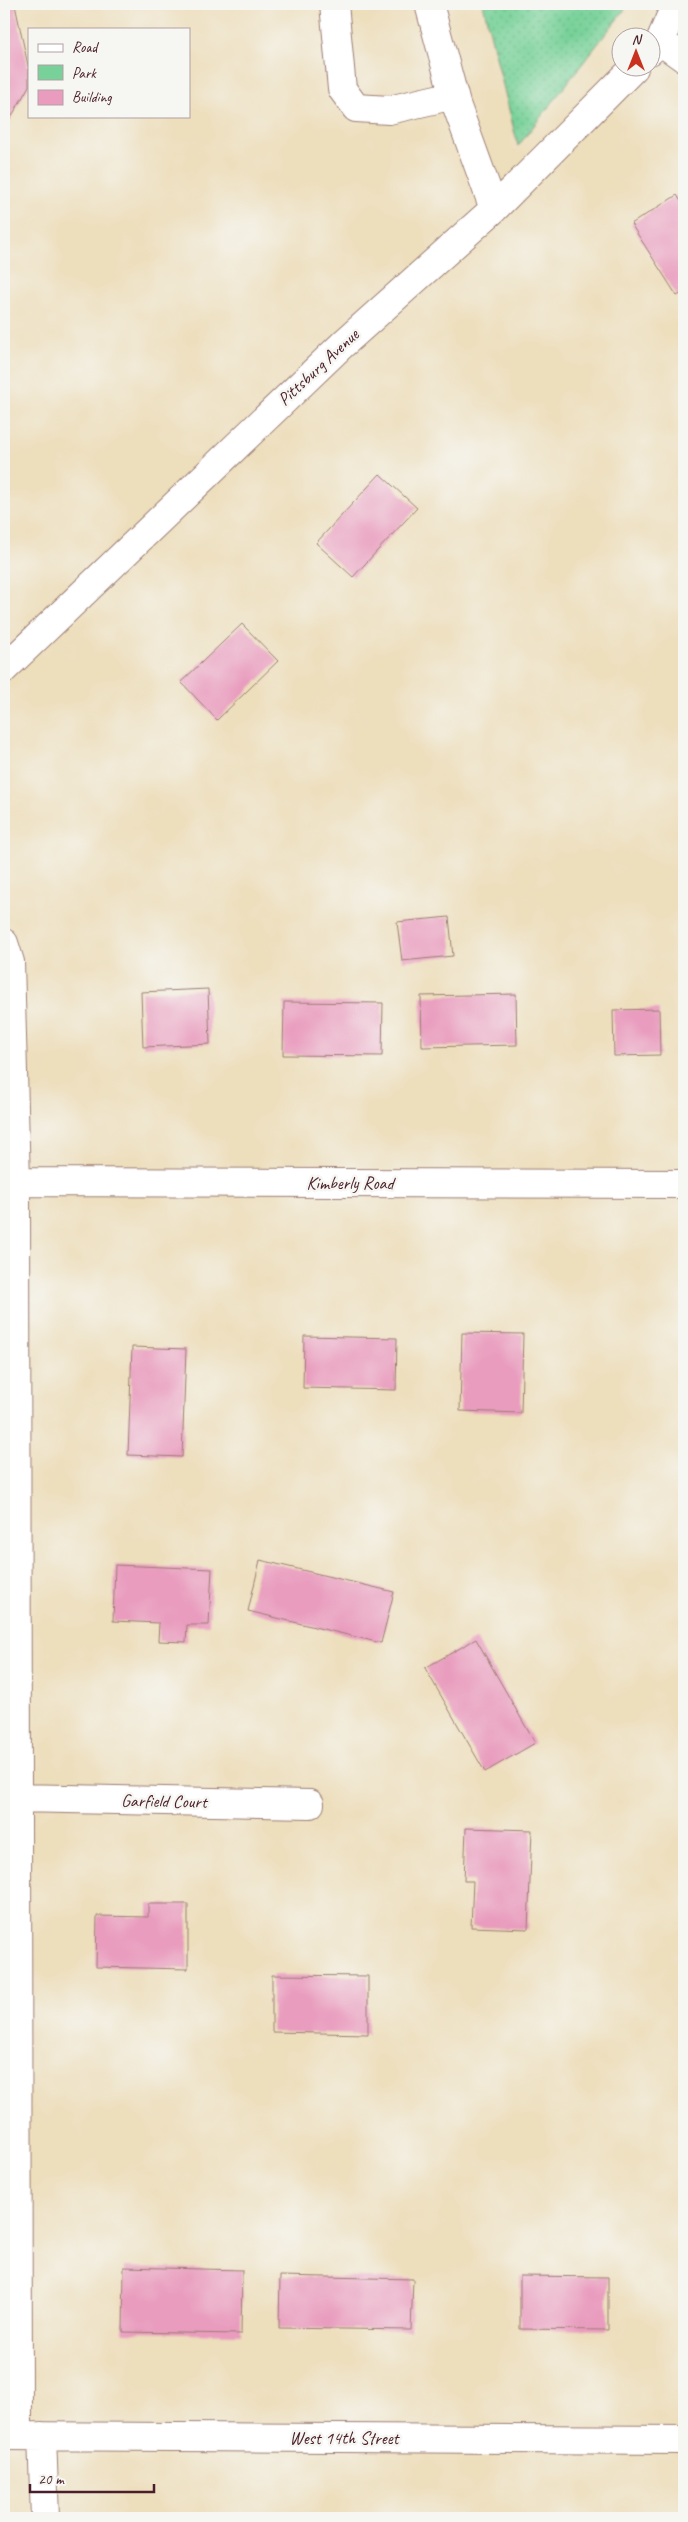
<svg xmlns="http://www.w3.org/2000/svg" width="688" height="2522" font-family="Caveat,sans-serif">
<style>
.green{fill:url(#green-dots);stroke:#607862}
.building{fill:#e99cbe}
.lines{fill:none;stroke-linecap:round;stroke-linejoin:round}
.minor-casing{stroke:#9c7e74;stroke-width:30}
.minor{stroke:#fff;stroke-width:28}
.labels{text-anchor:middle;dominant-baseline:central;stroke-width:5;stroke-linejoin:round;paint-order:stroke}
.street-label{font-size:18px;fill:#4a1f2b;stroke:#f6f6f2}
</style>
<defs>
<pattern id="green-dots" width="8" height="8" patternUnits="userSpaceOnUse" patternTransform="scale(1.25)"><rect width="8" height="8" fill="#77d198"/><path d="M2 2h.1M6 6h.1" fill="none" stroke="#68b383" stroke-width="1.8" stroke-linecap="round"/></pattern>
</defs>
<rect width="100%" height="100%" fill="#f6f6f2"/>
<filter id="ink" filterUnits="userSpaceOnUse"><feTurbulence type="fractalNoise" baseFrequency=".02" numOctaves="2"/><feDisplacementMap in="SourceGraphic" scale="10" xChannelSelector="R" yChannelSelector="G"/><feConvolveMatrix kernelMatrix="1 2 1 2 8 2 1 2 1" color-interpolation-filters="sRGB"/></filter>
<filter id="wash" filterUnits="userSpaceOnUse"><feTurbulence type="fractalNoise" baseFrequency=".0096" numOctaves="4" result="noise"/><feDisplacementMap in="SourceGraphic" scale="20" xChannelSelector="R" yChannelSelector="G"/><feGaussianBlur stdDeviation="1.12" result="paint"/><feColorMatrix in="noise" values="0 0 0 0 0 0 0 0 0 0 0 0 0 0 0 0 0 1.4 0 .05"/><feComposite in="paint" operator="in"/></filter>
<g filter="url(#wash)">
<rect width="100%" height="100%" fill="#eddebc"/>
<path class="green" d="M483 4H629L518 146Z"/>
<g id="blocks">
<path class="building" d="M4 4 15 5 29 70V86L4 130Z
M677 195 684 206V292L677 296 631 224Z
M380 474 417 508 353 577 316 543Z
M242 624 278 661 217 720 181 682Z
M449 917 453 956 402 961 397 922Z
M208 989 210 1044 143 1047 141 992Z
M516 994 517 1045 422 1047 421 996Z
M284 1002 383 1003 382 1056 283 1055Z
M659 1009 660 1055 614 1056 613 1010Z
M462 1333 523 1334 521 1413 460 1411Z
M304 1336 397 1338 396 1390 303 1388Z
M132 1347 186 1349 182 1457 128 1455Z
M260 1560 394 1592 381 1643 248 1611Z
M115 1565 212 1569 209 1625H187L186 1642 158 1641 159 1623 113 1621Z
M476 1639 535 1743 485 1772 425 1668Z
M466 1828 532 1830 528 1929 471 1927 473 1881H464Z
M148 1904H188V1969L96 1967 97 1916 148 1917Z
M272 1975 368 1976V2034L272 2032Z
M124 2267 242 2270 241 2334 123 2332Z
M280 2276 413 2279 411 2330 279 2328Z
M520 2276 608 2277V2330L520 2329Z"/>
</g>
</g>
<g filter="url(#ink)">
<use href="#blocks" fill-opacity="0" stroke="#9c7e74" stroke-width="1"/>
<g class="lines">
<g class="minor-casing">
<path id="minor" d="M334 4 342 89 356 108 389 110 454 95
M429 4 456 104 494 209
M660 41 684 58
M650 51 660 41 676 4
M4 669 343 344 494 209 634 68
M4 943 10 962 16 1182 18 2436
M16 1182 684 1184
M18 1798 310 1804
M4 2436 684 2440
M42 2436 45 2518"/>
</g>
<use href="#minor" class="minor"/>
</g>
</g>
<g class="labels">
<g class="street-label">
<text transform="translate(318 367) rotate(-43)">Pittsburg Avenue</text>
<text x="350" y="1183">Kimberly Road</text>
<text transform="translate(164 1801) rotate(1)">Garfield Court</text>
<text x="344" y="2438">West 14th Street</text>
</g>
</g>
<rect width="688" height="2522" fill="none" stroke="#f6f6f2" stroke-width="20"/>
<rect x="28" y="28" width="162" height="90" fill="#f6f6f2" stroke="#b1a0a2"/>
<rect x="38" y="44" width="25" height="8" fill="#ffffff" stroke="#b1a0a2"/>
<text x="72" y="52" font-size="15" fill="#4a1f2b">Road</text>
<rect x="38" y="65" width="25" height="15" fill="#77d198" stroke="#b1a0a2"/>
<text x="72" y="78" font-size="15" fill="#4a1f2b">Park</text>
<rect x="38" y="90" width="25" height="15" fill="#e99cbe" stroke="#b1a0a2"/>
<text x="72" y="102" font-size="15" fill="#4a1f2b">Building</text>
<g transform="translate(636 52)"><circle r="24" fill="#f6f6f2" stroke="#b1a0a2"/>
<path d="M0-4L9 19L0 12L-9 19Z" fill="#c8321e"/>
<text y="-8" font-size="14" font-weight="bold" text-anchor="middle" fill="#4a1f2b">N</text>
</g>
<path d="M30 2484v8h124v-8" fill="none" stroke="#4a1f2b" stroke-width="2.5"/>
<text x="38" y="2484" font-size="15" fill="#4a1f2b" stroke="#f6f6f2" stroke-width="4" paint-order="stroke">20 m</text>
</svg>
